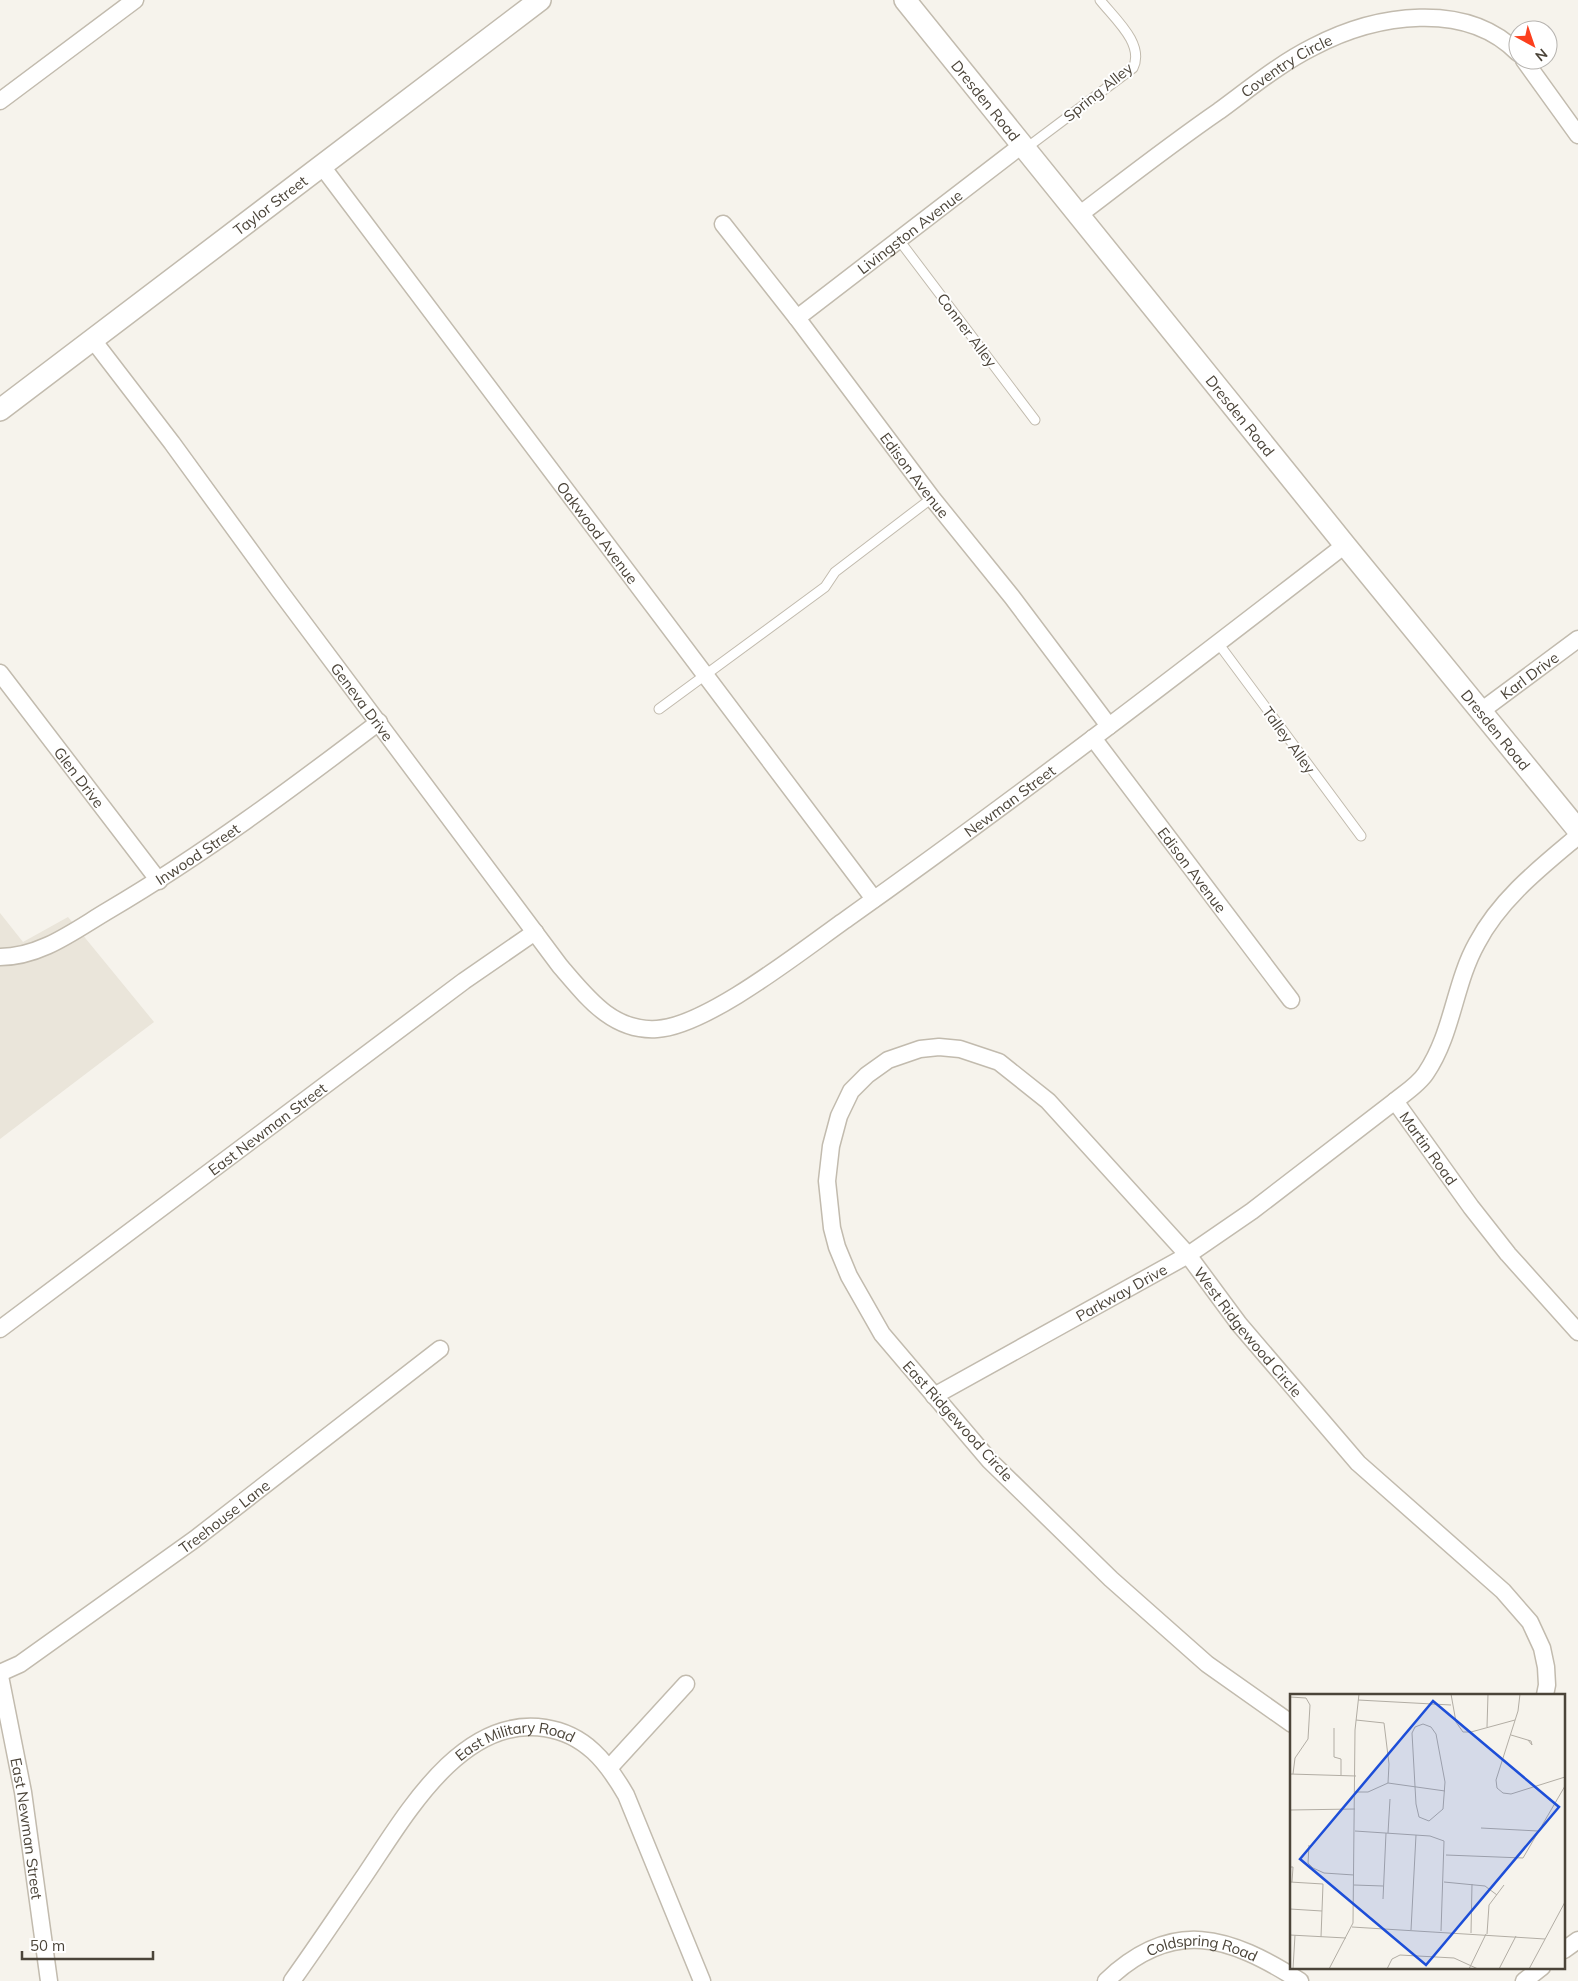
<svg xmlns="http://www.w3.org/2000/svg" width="1578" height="1981" font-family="Mulish,sans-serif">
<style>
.residential{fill:#eae5da}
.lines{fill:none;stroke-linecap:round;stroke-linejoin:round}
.service-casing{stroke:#c2bbae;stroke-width:11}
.minor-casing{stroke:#c2bbae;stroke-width:19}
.tertiary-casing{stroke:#c2bbae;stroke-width:24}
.service{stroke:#fff;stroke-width:9}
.minor{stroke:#fff;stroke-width:16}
.tertiary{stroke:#fff;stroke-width:21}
.labels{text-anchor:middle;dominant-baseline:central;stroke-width:4;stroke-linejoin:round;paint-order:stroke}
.street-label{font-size:15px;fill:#4b4439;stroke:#fff}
.inset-road{fill:none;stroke:#b2ada4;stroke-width:1}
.view{fill:#1d4ed8;fill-opacity:0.15;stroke:#1d4ed8;stroke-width:2.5}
.inset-edge{fill:none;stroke:#4b4439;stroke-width:2.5}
</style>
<rect width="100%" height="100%" fill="#f6f3ec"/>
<path class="residential" d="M0 913 23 942 68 917 154 1022 0 1139Z"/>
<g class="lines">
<g class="service-casing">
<path id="service" d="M1025 149 1133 68C1145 44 1114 18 1100 0
M899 240 1035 420
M1218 643 1361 836
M659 709 825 587 835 572 932 498"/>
</g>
<g class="minor-casing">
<g id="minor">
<path d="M1524 60 1578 135"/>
<path d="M0 101 135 0"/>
<path id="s1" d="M321 165 874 899"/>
<path id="s2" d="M1079 215C1125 180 1171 144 1219 111 1249 89 1279 64 1313 47 1376 14 1466 0 1518 53"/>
<path id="s3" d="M723 224 797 318 932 498 1012 597 1109 726"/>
<path id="s4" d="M797 318 1022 145"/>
<path id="s5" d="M93 340 172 443 279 590 560 966C586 996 612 1032 657 1029 708 1026 805 948 848 918 1017 798 1181 672 1345 545"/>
<path id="s6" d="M0 673 159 881"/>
<path id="s7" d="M1481 711 1578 639"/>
<path id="s8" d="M1093 738 1291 1000"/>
<path id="s9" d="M1578 836C1541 867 1500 899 1477 943 1454 984 1453 1033 1426 1073 1419 1084 1405 1093 1395 1101L1471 1207 1508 1254 1578 1332"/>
<path id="s10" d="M0 957C41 957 75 930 109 910 204 854 291 789 379 722"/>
<path id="s11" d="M0 1329 464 981 535 932"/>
<path id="s12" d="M934 1396 1188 1255 1252 1211 1395 1101"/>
<path id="s13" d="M0 1673 20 1664 195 1539 440 1349"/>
<path id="s14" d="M0 1676 23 1792 49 1981"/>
<path id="s15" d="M1292 1724 1207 1664 1111 1579 990 1461 882 1334 849 1276 837 1247 832 1228 827 1181 831 1146 839 1116 851 1091 867 1075 888 1060 920 1049 939 1047 960 1049 999 1062 1048 1101 1188 1255 1239 1324 1358 1463 1503 1591 1530 1622 1542 1648 1546 1667 1547 1685 1545 1695"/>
<path d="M610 1767 686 1684"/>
<path d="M1564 1950 1578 1940"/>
<path id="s16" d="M292 1981C317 1946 341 1910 365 1875 405 1816 461 1715 545 1728 585 1734 607 1762 626 1795L702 1981"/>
<path id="s17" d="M1106 1981C1173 1917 1229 1936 1300 1981"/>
<path d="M1524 1981 1542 1967"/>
</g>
</g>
<g class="tertiary-casing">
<g id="tertiary">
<path id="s18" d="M905 0 1345 545 1578 830"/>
<path id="s19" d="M0 410 540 0"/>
</g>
</g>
<use href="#service" class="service"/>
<use href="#minor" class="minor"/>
<use href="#tertiary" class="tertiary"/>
</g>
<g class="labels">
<g class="street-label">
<text stroke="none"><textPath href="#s2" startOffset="256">Coventry Circle</textPath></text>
<text transform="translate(1098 92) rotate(-39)">Spring Alley</text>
<text stroke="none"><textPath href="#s18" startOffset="129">Dresden Road</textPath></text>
<text stroke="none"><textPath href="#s19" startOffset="339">Taylor Street</textPath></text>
<text stroke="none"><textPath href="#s4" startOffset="142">Livingston Avenue</textPath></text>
<text transform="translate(967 330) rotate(53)">Conner Alley</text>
<text stroke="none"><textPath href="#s18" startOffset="534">Dresden Road</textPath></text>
<text stroke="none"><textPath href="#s3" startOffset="316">Edison Avenue</textPath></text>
<text stroke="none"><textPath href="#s1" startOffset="460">Oakwood Avenue</textPath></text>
<text stroke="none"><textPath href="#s7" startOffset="60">Karl Drive</textPath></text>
<text stroke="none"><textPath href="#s5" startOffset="451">Geneva Drive</textPath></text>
<text stroke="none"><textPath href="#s18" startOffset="939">Dresden Road</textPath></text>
<text transform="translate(1289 740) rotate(54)">Talley Alley</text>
<text stroke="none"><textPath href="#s6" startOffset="131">Glen Drive</textPath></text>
<text stroke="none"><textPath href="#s5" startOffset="1324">Newman Street</textPath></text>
<text stroke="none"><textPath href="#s10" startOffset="225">Inwood Street</textPath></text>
<text stroke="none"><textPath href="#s8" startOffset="165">Edison Avenue</textPath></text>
<text stroke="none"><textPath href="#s11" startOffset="334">East Newman Street</textPath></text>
<text stroke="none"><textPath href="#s9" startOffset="388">Martin Road</textPath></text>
<text stroke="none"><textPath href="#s12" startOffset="214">Parkway Drive</textPath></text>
<text stroke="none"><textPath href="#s15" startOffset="1359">West Ridgewood Circle</textPath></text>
<text transform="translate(958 1421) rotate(48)">East Ridgewood Circle</text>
<text stroke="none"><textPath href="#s13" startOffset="274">Treehouse Lane</textPath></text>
<text stroke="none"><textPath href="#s16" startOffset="342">East Military Road</textPath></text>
<text stroke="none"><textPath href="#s14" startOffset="155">East Newman Street</textPath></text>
<text stroke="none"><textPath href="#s17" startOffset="108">Coldspring Road</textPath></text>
</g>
</g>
<g transform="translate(1290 1694)">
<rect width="275" height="275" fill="#f6f3ec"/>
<path class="inset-road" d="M161 0 166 28 173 38H181L225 26M230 0 228 17 206 86 207 94 213 99 221 100 275 83M0 3 16 4 20 11 18 45 5 64 3 80M68 6 161 11M133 30 141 33 146 40 155 88 153 115 139 127 129 123 126 110 122 39 125 33ZM197 33 198 0M44 34V63L51 65V81M221 41 241 47 242 51 238 46M0 80 66 82M98 89 155 97M65 98H78L98 89 99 70 94 29 66 26M0 116 65 115M191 134 248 137M65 137 140 142 154 147 151 237M98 139 100 105M19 151 18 169 23 174 34 179 64 181M156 161 233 164 275 92M0 173H3L2 188M0 188 33 190 31 243M154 188 195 192 207 201M64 191 93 192M93 205 96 139M0 215 32 217M62 233 255 245M121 236 126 141M181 239 182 190M197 240 199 211 214 191M0 241 56 244M3 275 5 241M39 275 63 229 65 36 69 0M97 275 102 265 110 261 164 264 188 275M179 275 196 240M209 275 226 242M239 275 275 208"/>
<path class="view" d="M143 7 269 113 136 271 10 165Z"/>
<rect width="275" height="275" class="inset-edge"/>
</g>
<g transform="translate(1533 45) rotate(140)"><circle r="24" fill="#ffffff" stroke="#b7b4b0"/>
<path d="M0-4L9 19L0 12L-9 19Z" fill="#fc3f1d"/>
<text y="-8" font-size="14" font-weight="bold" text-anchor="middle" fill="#4b4439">N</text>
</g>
<path d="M22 1951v8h131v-8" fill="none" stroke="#4b4439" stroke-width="2.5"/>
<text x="30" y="1951" font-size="15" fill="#4b4439" stroke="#ffffff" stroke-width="4" paint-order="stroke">50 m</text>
</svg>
